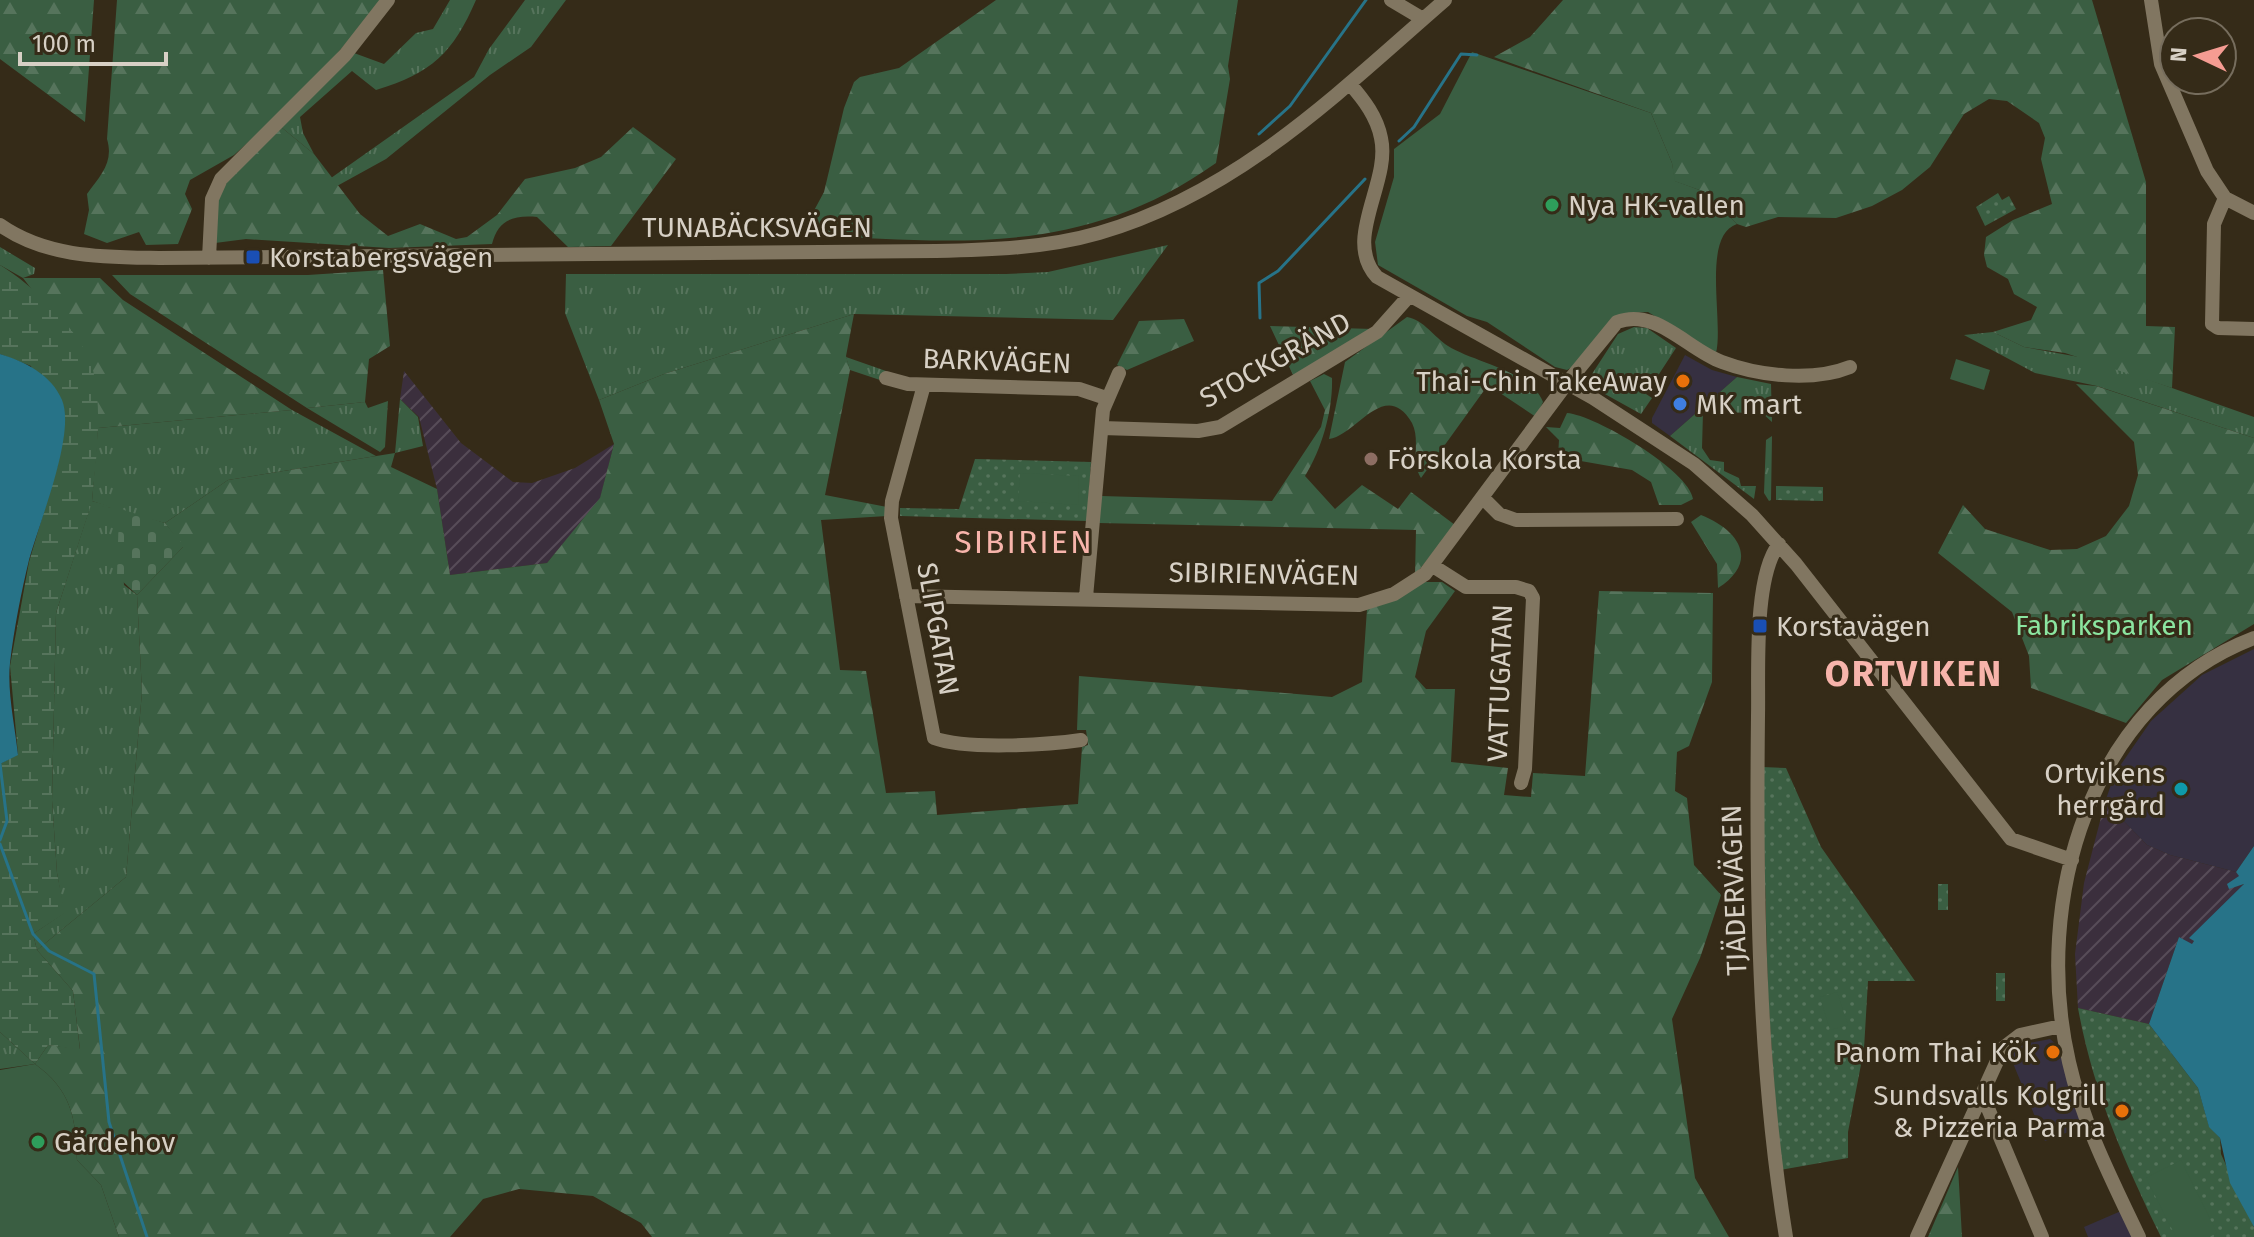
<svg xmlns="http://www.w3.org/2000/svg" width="2254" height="1237" font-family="'Fira Sans',sans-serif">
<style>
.commercial{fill:#363041}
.industrial{fill:url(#industrial-furrows)}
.grass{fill:url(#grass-tufts)}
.forest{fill:url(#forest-firs)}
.wetland{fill:url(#wetland-marsh)}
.cemetery{fill:url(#cemetery-stones)}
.park{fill:url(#park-dots)}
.pitch{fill:#3a5e42}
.water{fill:#277388}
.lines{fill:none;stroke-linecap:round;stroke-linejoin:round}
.stream{stroke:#277388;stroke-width:3}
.minor{stroke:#817661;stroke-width:14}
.leisure-dot{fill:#2e9e5b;stroke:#352b18;stroke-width:3}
.transit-dot{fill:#1a4fb4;stroke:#352b18;stroke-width:3}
.food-dot{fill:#e8710a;stroke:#352b18;stroke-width:3}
.shop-dot{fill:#3f7fe0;stroke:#352b18;stroke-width:3}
.education-dot{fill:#8d6e63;stroke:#352b18;stroke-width:3}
.culture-dot{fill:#0f9aa8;stroke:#352b18;stroke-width:3}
.labels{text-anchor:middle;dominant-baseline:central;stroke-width:6;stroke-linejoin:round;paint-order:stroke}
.poi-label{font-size:28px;fill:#d7d0c5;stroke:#352b18;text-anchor:start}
.street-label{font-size:28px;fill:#d7d0c5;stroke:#352b18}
.park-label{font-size:28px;fill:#8be5a0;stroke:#352b18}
.quarter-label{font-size:32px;letter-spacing:2px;fill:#f7b4ab;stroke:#352b18}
.district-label{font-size:36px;font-weight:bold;letter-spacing:2px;fill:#f7b4ab;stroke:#352b18}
</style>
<defs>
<pattern id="industrial-furrows" width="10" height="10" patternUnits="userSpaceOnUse" patternTransform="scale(2)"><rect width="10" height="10" fill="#3b2f3d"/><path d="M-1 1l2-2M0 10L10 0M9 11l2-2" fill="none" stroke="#574c58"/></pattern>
<pattern id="grass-tufts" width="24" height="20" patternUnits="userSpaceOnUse" patternTransform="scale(2)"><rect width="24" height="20" fill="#3a5e42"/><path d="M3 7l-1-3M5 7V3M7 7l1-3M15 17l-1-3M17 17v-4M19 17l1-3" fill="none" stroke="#56745c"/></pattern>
<pattern id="forest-firs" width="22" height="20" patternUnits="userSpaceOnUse" patternTransform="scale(2)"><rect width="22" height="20" fill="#3a5e42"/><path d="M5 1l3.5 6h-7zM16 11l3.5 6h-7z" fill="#56745c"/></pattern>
<pattern id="wetland-marsh" width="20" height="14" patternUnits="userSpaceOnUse" patternTransform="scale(2)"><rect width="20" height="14" fill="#3a5e42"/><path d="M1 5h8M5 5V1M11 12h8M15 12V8" fill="none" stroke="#56745c"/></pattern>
<pattern id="cemetery-stones" width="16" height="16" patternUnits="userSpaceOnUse" patternTransform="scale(2)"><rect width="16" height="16" fill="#3a5e42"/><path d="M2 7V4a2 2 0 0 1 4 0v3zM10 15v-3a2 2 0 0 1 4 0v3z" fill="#56745c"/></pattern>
<pattern id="park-dots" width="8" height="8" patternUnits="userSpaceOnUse" patternTransform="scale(2)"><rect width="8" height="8" fill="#3a5e42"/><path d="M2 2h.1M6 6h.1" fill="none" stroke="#56745c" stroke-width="1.8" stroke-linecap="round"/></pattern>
</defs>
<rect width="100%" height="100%" fill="#352b18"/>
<path class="commercial" d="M1685 355 1712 370 1737 377 1670 436 1652 423V418Z
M2254 649V846L2236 872 2170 855 2147 845 2105 802 2115 773 2151 721 2202 675Z
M2050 1039 2062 1049 2084 1126 2045 1141 2010 1056 2024 1044Z
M2121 1211 2133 1237H2088L2084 1227Z"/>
<path class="industrial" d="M404 371 461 443 513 482 532 483 575 468 614 444 600 499 547 563 450 575 437 489 419 417 400 399Z
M2105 802 2147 845 2170 855 2236 872 2240 876 2229 888 2245 884 2190 938 2194 941 2192 945 2179 937 2149 1024 2078 1008 2075 954 2084 883Z"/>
<path class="grass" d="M450 0H476C453 53 432 73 376 90L352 71 300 117 303 133 314 154 281 127 354 53 384 64 416 33 433 29Z
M525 0H566L531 47 490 75 386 159 337 186 331 178 474 77 489 49Z
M1168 245 1113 320 854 314 664 374 599 400 565 313 566 274H1006L1048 272Z
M0 247 35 268 34 274 23 278 0 265Z
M1634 327 1647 328 1676 348 1646 394 1652 398 1641 414 1594 388 1590 377 1618 334Z
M1993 332 2024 347 2090 359 2254 417V438L2097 386 2035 373 1964 335Z
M846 357 886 371 883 381 850 370Z
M1737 377 1771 384 1772 422 1762 413 1703 412 1702 448 1710 460 1724 462V471L1739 478 1741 486H1756L1754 499 1670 436Z
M400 399 418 417 423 446 395 453Z
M388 401 385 447 380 452 307 408 365 402 368 408Z
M292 410 376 456 228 480 165 523 119 511 124 585 137 595 142 692 126 877 37 950 33 934 64 913 57 873 52 800 56 613 91 504 113 508 92 501 98 428Z
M1772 436 1771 500 1769 501 1764 493 1766 440Z
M0 1032 35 1064 0 1069Z"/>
<path class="forest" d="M0 0H94L85 122 0 59Z
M117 0H383L305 91 234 155 190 180 185 194 192 209 178 244 146 245 139 232 107 243 84 234 89 210 87 194C101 175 114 162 107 139Z
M996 0H1238L1228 66 1230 79 1216 163C1085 256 961 243 811 235L810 218 824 192 844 108 854 82 860 77 899 68Z
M1563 0H2092L2146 182V326L2175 327 2172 388 2065 353 2024 347 1993 332 2031 320 2037 307 2014 294 2008 279 1987 267 1984 255 1986 237 2013 220 2052 204 2041 159 2045 138 2039 123 2007 101 1989 99 1964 114 1930 167 1902 190 1872 206 1836 218 1778 217 1746 227 1737 224 1705 192 1674 181 1672 163 1651 113 1494 57 1530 37Z
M281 127 314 154 360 214 388 236 420 224 456 239 467 237 497 215 525 179 575 168 601 157 633 127 676 159 611 246 568 247 537 217C513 215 498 220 492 244L389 248 246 239 215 243 218 198 224 184Z
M383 270 390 346 369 359 365 402 307 408 130 294 112 275H308Z
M23 278H100L123 300 292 410 98 428 92 368Z
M854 314 846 356 850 370 825 495 887 507V516L821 520 840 670 866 671 886 793 935 791 937 815 1078 804 1082 747 1088 745 1086 730H1077L1079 676 1332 697 1362 682 1367 609 1425 582H1442L1455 591 1426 631 1415 677 1426 689H1455L1451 762 1508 768 1504 795 1531 797 1533 773 1585 776 1599 591 1713 593 1712 682 1689 746 1677 752 1675 791 1687 798 1694 865 1721 895 1700 958 1672 1019 1695 1178 1729 1237H652L641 1223 593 1196 519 1189 483 1199 450 1237H119L101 1185 77 1160C76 1117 71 1090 35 1064L48 1045 80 1049 73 991 37 950 126 877 142 692 137 595 183 547 165 523 228 480 395 453 391 467 437 489 450 575 547 563 600 498 614 444 599 400 664 374Z
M1407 317C1424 320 1434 337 1448 346 1473 362 1531 371 1543 402L1536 417 1488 385 1421 478C1410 460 1421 441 1412 423 1385 377 1356 436 1329 439L1345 362Z
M1184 319 1194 341 1127 370 1117 365 1139 321Z
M1270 326 1373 329 1294 377Z
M1324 374 1332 378C1333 410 1322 449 1305 476L1335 509 1362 485 1398 509 1411 492 1455 525 1415 575 1416 530 1099 523 1101 496 1272 501 1321 427 1325 410 1310 381Z
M2076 384 2096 386 2254 438V624L2162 680 2126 723 2031 688 2029 656 2012 612 1938 553 1963 505 1985 529 2050 550 2077 549 2106 536 2129 506 2138 475 2134 442Z
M1567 413C1595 415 1690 471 1693 499L1681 505H1659L1651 482 1632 470 1558 457 1559 440 1546 427 1560 428Z
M1701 515C1739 530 1760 561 1718 588L1717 564 1691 522Z
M1958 1167 1962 1237H1928Z"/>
<path class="wetland" d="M0 265C32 284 83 333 93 370 103 413 96 458 92 501L124 510 91 505 56 613 52 800 57 873 65 913 33 934 37 950 73 991 80 1050 48 1045 35 1064 0 1032V764L18 754 10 666 29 562 58 464 31 366 0 354Z"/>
<path class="cemetery" d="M124 510 165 523 184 546 137 595 117 576 119 511Z"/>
<path class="park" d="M1998 193 2002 200 2009 196 2016 209 1985 226 1976 207Z
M975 459 1091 462 1087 521 900 516V508L959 509Z
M1776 486 1823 487V501L1776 500Z
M1762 767 1786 768 1821 847 1915 981H1868L1864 1049 1848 1132V1158L1780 1170 1768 996Z
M1938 884H1948V910H1938Z
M1996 973H2005V1001H1996Z
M2078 1008 2149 1024 2198 1088 2209 1126 2220 1138 2221 1154 2254 1227V1237H2161C2124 1161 2093 1091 2078 1008Z"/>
<path class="pitch" d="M1472 52 1651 113 1672 163 1675 181 1705 192 1737 224C1701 236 1724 321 1716 353L1648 312 1631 313 1578 364 1567 370 1555 367 1487 322 1467 316 1378 265 1375 242 1394 177V149L1440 114Z
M1956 359 1990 370 1984 390 1950 379Z
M1020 473 1079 476 1078 505 1018 501Z
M1837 992 1848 1025 1830 1030 1820 997Z
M35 1064C71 1090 76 1117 77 1160L101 1185 119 1237H0V1070Z
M2181 1160 2217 1233 2209 1237H2176L2146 1178Z"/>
<path class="water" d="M0 354C24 361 52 375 62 400 76 434 39 523 29 560 21 593 14 629 10 663 7 692 15 726 18 755L0 764Z
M2254 846V1227L2230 1183 2220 1138 2209 1127 2198 1088 2149 1024 2179 937 2192 944 2194 941 2189 938 2244 884 2229 889 2227 884 2239 876 2236 872Z"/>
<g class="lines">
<path class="stream" d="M1259 134 1290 106 1366 0
M1399 141 1414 127 1461 54 1477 55
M1260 318 1259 283 1278 271 1365 179
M0 764 7 821 0 840
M0 844 33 934 49 951 94 974 109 1122 147 1237"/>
<path class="minor" d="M1391 0 1423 19
M2151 0 2161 64 2207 171 2225 198 2254 213
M1350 84C1364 100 1377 117 1381 138 1391 183 1342 239 1377 277L1593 398 1694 464 1752 515 1796 564 2011 839 2072 860
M2225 198 2214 224 2212 324 2218 328 2254 329
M0 225C47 258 104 257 159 258L936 251C990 250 1047 248 1099 233 1238 193 1339 92 1445 0
M209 258 212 199 221 179 345 55 388 0
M886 378 908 384 1079 389 1106 398
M924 385 892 501 891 518 934 738C966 750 1046 745 1081 740
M1102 428 1198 431 1220 427 1377 332 1409 296
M1483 498 1499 514 1516 520 1677 519
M1779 544C1753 577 1759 674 1758 716 1756 889 1758 1066 1786 1237
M1433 566 1466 587H1516L1529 591 1533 598 1525 769 1521 783
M906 596 1359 605 1394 594 1425 574 1567 383 1617 322C1656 307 1688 350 1722 362 1759 376 1813 382 1850 367
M1086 597 1103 410 1119 373
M1982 1094 2042 1237
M1917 1237 2003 1048 2020 1035 2061 1026
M2139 1237C2112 1180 2083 1124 2069 1062 2032 902 2089 701 2254 638"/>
</g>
<g class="leisure-dot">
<circle cx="1552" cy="205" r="8"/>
<circle cx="38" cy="1142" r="8"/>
</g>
<g class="transit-dot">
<rect x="245" y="249" width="16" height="16" rx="4"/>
<rect x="1752" y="618" width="16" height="16" rx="4"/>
</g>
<g class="food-dot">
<circle cx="1683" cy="381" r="8"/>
<circle cx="2053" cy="1052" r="8"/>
<circle cx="2122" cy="1111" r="8"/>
</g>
<circle class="shop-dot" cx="1680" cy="404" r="8"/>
<circle class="education-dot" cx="1371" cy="459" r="8"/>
<circle class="culture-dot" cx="2181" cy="789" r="8"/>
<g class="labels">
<g class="poi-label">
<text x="1568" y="205">Nya HK-vallen</text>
<text x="269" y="257">Korstabergsvägen</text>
<text x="1667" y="381" text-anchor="end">Thai-Chin TakeAway</text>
<text x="1696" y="404">MK mart</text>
<text x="1387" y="459">Förskola Korsta</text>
<text x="1776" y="626">Korstavägen</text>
<text x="2165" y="773" text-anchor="end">Ortvikens<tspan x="2165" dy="32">herrgård</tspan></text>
<text x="2037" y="1052" text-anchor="end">Panom Thai Kök</text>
<text x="2106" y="1095" text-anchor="end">Sundsvalls Kolgrill<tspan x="2106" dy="32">&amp; Pizzeria Parma</tspan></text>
<text x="54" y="1142">Gärdehov</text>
</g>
<g class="street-label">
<text x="757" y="227">TUNABÄCKSVÄGEN</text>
<text transform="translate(1275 360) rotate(-29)">STOCKGRÄND</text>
<text transform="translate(997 361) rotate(2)">BARKVÄGEN</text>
<text transform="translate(1264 574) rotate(1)">SIBIRIENVÄGEN</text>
<text transform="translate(938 629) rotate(80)">SLIPGATAN</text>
<text transform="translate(1500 683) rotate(-88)">VATTUGATAN</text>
<text transform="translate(1734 890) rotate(-92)">TJÄDERVÄGEN</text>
</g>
<g class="park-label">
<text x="2104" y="625">Fabriksparken</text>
</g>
<g class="quarter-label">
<text x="1024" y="542">SIBIRIEN</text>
</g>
<g class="district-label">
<text x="1914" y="674">ORTVIKEN</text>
</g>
</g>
<g transform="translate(2198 56) rotate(274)"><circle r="38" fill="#352b18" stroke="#766d5d" stroke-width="2"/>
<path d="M0-6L14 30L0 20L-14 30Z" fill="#f59c92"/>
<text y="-12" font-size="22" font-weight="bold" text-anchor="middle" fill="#d7d0c5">N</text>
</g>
<path d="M20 52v12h146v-12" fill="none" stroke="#d7d0c5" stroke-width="4"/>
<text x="32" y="52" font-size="24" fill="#d7d0c5" stroke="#352b18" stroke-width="6" paint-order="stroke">100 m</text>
</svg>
